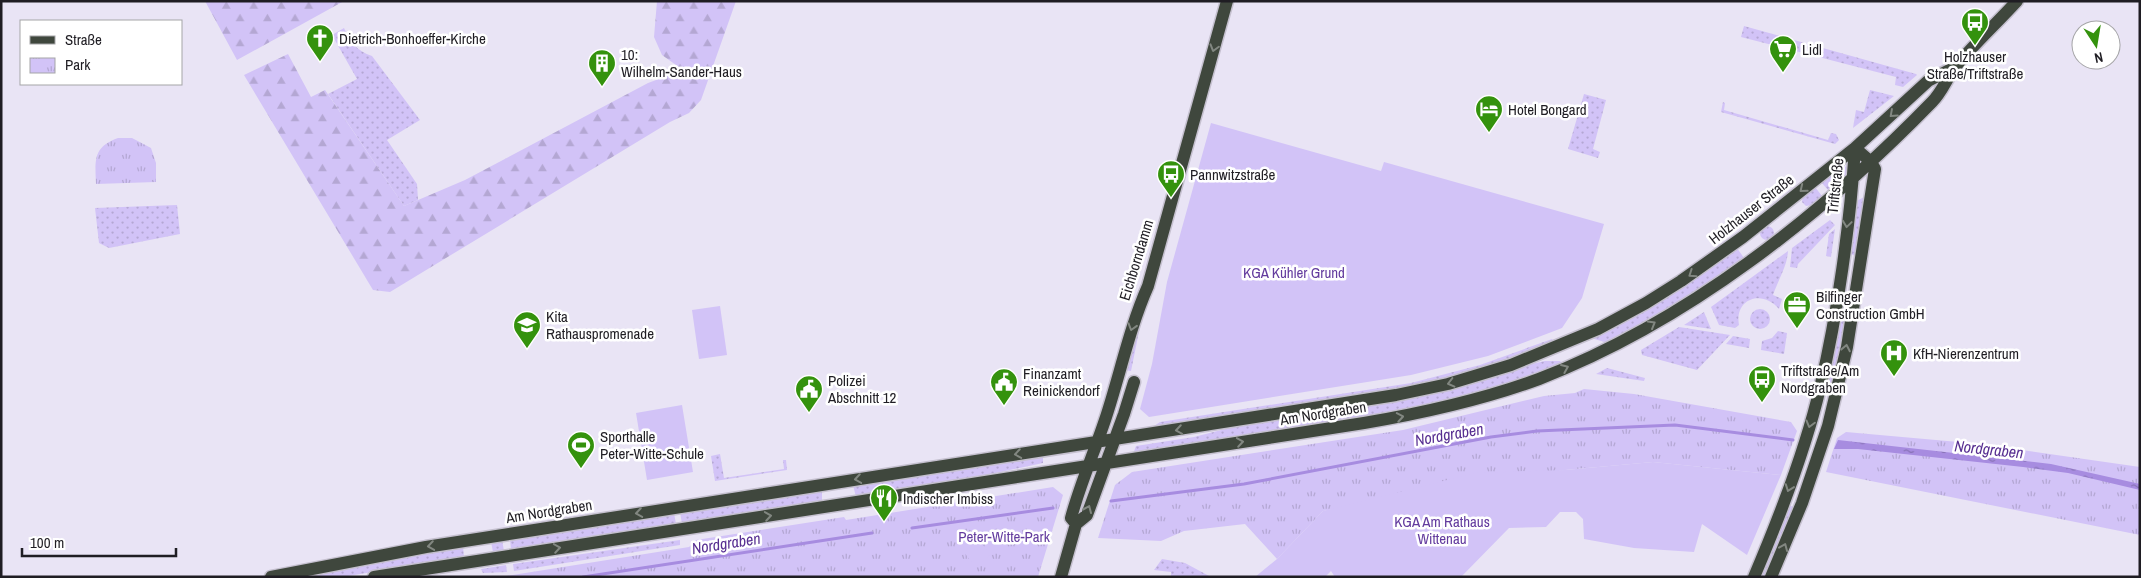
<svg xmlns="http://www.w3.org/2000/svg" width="2141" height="578" font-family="'Archivo Narrow',sans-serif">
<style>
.grass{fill:url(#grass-dots)}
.forest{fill:url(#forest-firs)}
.park{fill:url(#park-tufts)}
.garden{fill:#d2c3f7}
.water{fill:url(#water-ripples)}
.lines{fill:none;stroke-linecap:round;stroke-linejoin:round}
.stream{stroke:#a78ce0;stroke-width:3}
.major-casing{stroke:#c5c0cf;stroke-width:15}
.major{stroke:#3f473d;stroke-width:12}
.oneway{stroke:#828781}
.labels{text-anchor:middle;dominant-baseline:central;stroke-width:5;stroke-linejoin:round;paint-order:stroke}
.poi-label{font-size:15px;fill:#1f1d23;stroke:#fff;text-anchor:start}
.street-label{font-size:15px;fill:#1f1d23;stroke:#fff}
.park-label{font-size:15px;fill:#633b9e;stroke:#fff}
.water-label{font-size:16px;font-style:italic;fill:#572e91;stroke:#fff}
</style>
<defs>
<pattern id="grass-dots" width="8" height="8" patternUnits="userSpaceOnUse" patternTransform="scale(1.25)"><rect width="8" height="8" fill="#d2c3f7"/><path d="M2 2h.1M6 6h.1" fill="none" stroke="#b4a7d3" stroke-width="1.8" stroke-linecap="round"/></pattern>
<pattern id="forest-firs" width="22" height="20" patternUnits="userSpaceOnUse" patternTransform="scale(1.25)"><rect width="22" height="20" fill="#d2c3f7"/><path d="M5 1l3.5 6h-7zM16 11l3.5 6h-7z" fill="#b4a7d3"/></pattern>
<pattern id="park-tufts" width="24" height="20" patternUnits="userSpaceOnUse" patternTransform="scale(1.25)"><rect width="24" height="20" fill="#d2c3f7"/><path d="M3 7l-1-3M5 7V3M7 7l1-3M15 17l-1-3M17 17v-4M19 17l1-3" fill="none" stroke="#b4a7d3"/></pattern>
<pattern id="water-ripples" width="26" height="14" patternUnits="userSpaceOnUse" patternTransform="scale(1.25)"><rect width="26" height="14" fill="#a78ce0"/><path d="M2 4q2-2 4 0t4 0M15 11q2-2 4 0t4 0" fill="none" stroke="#8772b5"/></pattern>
</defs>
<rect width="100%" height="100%" fill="#e9e4f5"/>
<path class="grass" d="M1744 26 1916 74 1917 75 1903 87 1895 85 1896 77 1741 37Z
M344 28C350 42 357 51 372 56L420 120 387 140 417 184 418 200 404 206 328 94 357 79 332 35Z
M1870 90 1894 96 1853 128 1856 110 1864 112Z
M1584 94 1606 100 1593 149 1600 152 1598 158 1568 149Z
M1723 102 1725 103 1724 110 1828 140 1831 133 1836 134 1839 140 1835 144 1721 112Z
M1841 166 1848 167V174L1828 190 1821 182Z
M1815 187 1822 196 1812 205 1806 206 1802 202 1803 196Z
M1864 197 1855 255V256L1849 253 1855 202Z
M177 205 180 234 109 248 99 243 95 208Z
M1830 220 1835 225 1798 264 1797 268 1790 267 1792 248Z
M1760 233a7 7 0 1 1 14 0a7 7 0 1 1-14 0Z
M1835 229 1831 257 1826 256 1829 234Z
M1737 248 1744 258 1666 311 1608 343 1591 338 1688 284Z
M1788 251C1787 267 1778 280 1773 295L1782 299 1779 309C1763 289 1734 298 1739 325L1735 328 1719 325 1711 307Z
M1750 319a10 10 0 1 1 20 0a10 10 0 1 1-20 0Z
M1839 311 1847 313 1832 392 1825 390Z
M1704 312 1711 329 1684 325Z
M1141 322 1131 371 1124 370Z
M1679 327 1730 335 1697 370 1642 355 1641 350Z
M1778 331 1787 333 1784 354 1761 350 1762 341 1772 338Z
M1733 336 1750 339 1749 348 1726 344Z
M1552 339 1554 343 1496 364 1441 380 1371 394 1151 428 1160 422 1411 383 1480 365Z
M1545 361H1560L1562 363 1489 390 1409 410 1133 454 1136 446 1194 437 1237 426Z
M1607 368 1645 378 1644 381 1596 374Z
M720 454 724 478 784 469 783 460H786L787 470 715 481 711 456Z
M1043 456V463L967 479 856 497 853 485Z
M822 491V501L682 524 680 512Z
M1791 506 1794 507 1765 577H1759L1788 507Z
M674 513 676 524 511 550 510 539Z
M502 540 504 551 493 552 491 542Z
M680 540V545L514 571 513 564Z
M463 546 464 557 342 577H296Z
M1162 559 1185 563 1211 577H1171V572L1154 570Z
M506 565 507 572 483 573 481 569Z"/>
<path class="forest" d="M205 1H344L237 60Z
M657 1H736L701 100 689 113 670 122 390 292 373 290 244 75 288 54 311 97 325 90 404 206 465 180 648 83 683 70 662 55 654 37Z"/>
<path class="park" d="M118 138H132L151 148 156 163V182L96 184C95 160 93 147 118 138Z
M1584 389 1634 394 1791 422 1797 431 1781 475 1653 462 1565 470 1323 511 1277 559 1245 524 1184 531 1161 541 1098 538 1115 485 1132 472 1403 430 1544 396 1575 393Z
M1846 432 1981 444 2140 467V535L1826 472 1837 438Z
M1053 487 1063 495 1038 577H482L506 576 689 547 696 540 844 517 846 520Z"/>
<path class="garden" d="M1211 123 1381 171 1384 162 1604 224 1582 298 1562 328 1549 333 1488 356 1411 375 1149 417 1140 409 1152 364 1167 282Z
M720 306 727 355 699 359 692 310Z
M682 405 693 472 647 480 636 413Z
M1653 462 1781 475 1747 555 1702 524 1694 552 1634 548 1584 539 1583 519 1576 512H1560L1546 527 1509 528 1461 577H1335L1331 571 1325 577H1255L1277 559 1323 511 1475 473 1565 470Z
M979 540 990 555 975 567 964 552Z"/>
<path class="water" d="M1838 440 2051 464 2140 484V490L2068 473 2023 467 1858 449H1834Z"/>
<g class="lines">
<path class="stream" d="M1111 501 1244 484 1491 437 1537 431 1675 425 1793 440
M912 528 1053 508
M583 577 872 533"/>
<g class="major-casing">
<path id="major" d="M1076 524 1071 518C1080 484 1094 453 1105 420 1120 375 1129 329 1148 286L1227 1
M271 577 426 547 1396 395 1448 384 1511 365 1598 329 1646 303 1681 281 1743 237 1855 148 1928 81 1955 67
M374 577 1364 423C1423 413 1482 400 1539 379 1687 322 1822 215 1932 102 1943 91 1947 77 1957 65 1975 43 1997 23 2017 1
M1061 577 1076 524 1087 515 1124 414 1134 382
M1754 577C1780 516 1805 452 1820 388 1838 313 1850 224 1855 148
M1771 577 1802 503 1828 426 1847 347 1875 169 1871 162 1855 148"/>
</g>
<use href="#major" class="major"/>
</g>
<defs><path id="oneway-chevron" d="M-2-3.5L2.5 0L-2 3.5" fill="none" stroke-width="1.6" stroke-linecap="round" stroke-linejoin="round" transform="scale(1.25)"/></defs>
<g class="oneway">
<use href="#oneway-chevron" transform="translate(1214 48) rotate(106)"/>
<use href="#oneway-chevron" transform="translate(1893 114) rotate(138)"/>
<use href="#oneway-chevron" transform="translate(1803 189) rotate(141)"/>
<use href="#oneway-chevron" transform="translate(1847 224) rotate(98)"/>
<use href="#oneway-chevron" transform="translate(1692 274) rotate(146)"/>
<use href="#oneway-chevron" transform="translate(1652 324) rotate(-30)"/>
<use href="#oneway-chevron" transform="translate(1132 327) rotate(107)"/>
<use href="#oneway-chevron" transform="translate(1846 348) rotate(-79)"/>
<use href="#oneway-chevron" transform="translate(1565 368) rotate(-23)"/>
<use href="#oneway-chevron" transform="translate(1451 383) rotate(166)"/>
<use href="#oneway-chevron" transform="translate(1400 417) rotate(-10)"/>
<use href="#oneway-chevron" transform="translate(1810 424) rotate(105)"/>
<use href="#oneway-chevron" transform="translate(1179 430) rotate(171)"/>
<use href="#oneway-chevron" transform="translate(1240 442) rotate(-9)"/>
<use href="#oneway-chevron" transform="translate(1018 454) rotate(171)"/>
<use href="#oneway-chevron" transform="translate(858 479) rotate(171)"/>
<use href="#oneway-chevron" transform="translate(1789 488) rotate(110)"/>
<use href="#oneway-chevron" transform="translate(1088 509) rotate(-66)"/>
<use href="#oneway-chevron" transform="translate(639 513) rotate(171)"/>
<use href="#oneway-chevron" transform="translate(768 516) rotate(-9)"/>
<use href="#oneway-chevron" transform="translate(431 546) rotate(171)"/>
<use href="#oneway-chevron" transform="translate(1784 547) rotate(-67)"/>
<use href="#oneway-chevron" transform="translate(557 548) rotate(-9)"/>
</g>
<defs>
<g id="bus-pin" transform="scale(1.4375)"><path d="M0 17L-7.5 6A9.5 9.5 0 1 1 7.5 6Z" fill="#34920d" stroke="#fff"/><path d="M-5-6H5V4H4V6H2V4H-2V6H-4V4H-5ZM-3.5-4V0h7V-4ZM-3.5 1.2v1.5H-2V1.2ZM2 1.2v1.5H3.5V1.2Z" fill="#fff"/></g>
<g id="church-pin" transform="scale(1.4375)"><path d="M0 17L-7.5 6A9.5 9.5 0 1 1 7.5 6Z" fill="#34920d" stroke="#fff"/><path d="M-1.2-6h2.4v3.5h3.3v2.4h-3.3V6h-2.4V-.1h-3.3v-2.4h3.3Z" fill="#fff"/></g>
<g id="supermarket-pin" transform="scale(1.4375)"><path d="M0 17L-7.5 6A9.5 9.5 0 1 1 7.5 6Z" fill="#34920d" stroke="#fff"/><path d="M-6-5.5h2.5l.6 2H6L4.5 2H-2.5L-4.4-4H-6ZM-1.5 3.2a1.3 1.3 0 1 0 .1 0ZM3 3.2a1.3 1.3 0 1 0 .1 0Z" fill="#fff"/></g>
<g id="building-pin" transform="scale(1.4375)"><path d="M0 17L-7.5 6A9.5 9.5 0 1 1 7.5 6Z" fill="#34920d" stroke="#fff"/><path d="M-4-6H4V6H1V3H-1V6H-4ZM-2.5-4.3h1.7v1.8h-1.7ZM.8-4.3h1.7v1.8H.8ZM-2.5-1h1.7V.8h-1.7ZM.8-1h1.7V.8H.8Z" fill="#fff"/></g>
<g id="hotel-pin" transform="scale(1.4375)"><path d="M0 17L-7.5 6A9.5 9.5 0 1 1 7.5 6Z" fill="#34920d" stroke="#fff"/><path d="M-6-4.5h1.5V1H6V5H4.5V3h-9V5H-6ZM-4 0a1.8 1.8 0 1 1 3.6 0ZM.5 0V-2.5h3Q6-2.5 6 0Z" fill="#fff"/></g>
<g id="office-pin" transform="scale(1.4375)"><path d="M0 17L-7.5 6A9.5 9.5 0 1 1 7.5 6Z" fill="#34920d" stroke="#fff"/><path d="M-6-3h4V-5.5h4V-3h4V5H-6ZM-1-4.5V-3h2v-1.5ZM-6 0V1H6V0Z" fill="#fff"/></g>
<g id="school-pin" transform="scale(1.4375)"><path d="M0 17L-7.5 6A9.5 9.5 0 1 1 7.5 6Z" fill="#34920d" stroke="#fff"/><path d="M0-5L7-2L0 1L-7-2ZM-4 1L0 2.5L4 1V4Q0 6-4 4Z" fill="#fff"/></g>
<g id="hospital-pin" transform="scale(1.4375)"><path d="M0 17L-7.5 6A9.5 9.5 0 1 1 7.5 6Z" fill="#34920d" stroke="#fff"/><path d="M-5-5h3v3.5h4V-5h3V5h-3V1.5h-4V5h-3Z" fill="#fff"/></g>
<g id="civic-pin" transform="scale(1.4375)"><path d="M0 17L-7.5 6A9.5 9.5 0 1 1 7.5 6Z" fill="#34920d" stroke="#fff"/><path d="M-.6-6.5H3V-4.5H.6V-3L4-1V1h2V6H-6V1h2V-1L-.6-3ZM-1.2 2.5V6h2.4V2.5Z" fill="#fff"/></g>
<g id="stadium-pin" transform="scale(1.4375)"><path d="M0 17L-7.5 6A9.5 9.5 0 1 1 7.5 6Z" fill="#34920d" stroke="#fff"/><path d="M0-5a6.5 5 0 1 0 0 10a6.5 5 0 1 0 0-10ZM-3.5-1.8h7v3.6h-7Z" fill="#fff"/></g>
<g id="restaurant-pin" transform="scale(1.4375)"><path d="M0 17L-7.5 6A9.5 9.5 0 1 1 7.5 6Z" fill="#34920d" stroke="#fff"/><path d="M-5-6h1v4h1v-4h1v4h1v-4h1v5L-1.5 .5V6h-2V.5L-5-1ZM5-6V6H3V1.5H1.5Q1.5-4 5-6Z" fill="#fff"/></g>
</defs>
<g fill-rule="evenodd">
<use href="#bus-pin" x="1975" y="22"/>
<use href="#church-pin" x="320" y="38"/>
<use href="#supermarket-pin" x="1783" y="49"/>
<use href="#building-pin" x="602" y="63"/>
<use href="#hotel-pin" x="1489" y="109"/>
<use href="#bus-pin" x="1171" y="174"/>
<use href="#office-pin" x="1797" y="305"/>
<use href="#school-pin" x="527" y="325"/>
<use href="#hospital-pin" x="1894" y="353"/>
<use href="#bus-pin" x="1762" y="379"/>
<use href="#civic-pin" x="1004" y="382"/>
<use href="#civic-pin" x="809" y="389"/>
<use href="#stadium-pin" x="581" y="445"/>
<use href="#restaurant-pin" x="884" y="498"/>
</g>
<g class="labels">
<g class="poi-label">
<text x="339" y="38">Dietrich-Bonhoeffer-Kirche</text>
<text x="1802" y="49">Lidl</text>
<text x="621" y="54">10:<tspan x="621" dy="17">Wilhelm-Sander-Haus</tspan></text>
<text x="1975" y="56" text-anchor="middle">Holzhauser<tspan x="1975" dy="17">Straße/Triftstraße</tspan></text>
<text x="1508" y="109">Hotel Bongard</text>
<text x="1190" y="174">Pannwitzstraße</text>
<text x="1816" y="296">Bilfinger<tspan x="1816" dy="17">Construction GmbH</tspan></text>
<text x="546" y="316">Kita<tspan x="546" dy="17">Rathauspromenade</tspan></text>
<text x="1913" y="353">KfH-Nierenzentrum</text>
<text x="1781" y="370">Triftstraße/Am<tspan x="1781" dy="17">Nordgraben</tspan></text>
<text x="1023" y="373">Finanzamt<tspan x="1023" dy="17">Reinickendorf</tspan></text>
<text x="828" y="380">Polizei<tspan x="828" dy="17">Abschnitt 12</tspan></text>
<text x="600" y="436">Sporthalle<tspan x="600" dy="17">Peter-Witte-Schule</tspan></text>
<text x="903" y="498">Indischer Imbiss</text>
</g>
<g class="street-label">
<text transform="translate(1835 186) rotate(-84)">Triftstraße</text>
<text transform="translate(1751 209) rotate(-38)">Holzhauser Straße</text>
<text transform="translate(1136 260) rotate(-73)">Eichborndamm</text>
<text transform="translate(1323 413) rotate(-9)">Am Nordgraben</text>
<text transform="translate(549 511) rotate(-9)">Am Nordgraben</text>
</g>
<g class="park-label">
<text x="1294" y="272">KGA Kühler Grund</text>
<text x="1442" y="521">KGA Am Rathaus<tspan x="1442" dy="17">Wittenau</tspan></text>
<text x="1004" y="536">Peter-Witte-Park</text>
</g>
<g class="water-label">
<text transform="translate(1449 434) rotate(-10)">Nordgraben</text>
<text transform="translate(1989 449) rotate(6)">Nordgraben</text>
<text transform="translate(726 543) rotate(-9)">Nordgraben</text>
</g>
</g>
<rect width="2141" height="578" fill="none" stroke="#1f1d23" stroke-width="5"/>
<rect x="20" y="20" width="162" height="65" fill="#ffffff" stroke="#a5a5a7"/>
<rect x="30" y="36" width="25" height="8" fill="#3f473d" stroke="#a5a5a7"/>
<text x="65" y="45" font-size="15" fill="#1f1d23">Straße</text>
<rect x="30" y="58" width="25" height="15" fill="url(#park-tufts)" stroke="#a5a5a7"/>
<text x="65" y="70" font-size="15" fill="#1f1d23">Park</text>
<g transform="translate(2096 45) rotate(168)"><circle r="24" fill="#ffffff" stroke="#a5a5a7"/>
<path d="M0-4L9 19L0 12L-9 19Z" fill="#34920d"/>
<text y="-8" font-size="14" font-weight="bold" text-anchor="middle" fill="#1f1d23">N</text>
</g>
<path d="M22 548v8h154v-8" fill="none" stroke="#1f1d23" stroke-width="2.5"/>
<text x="30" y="548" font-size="15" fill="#1f1d23" stroke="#ffffff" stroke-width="4" paint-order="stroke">100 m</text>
</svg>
